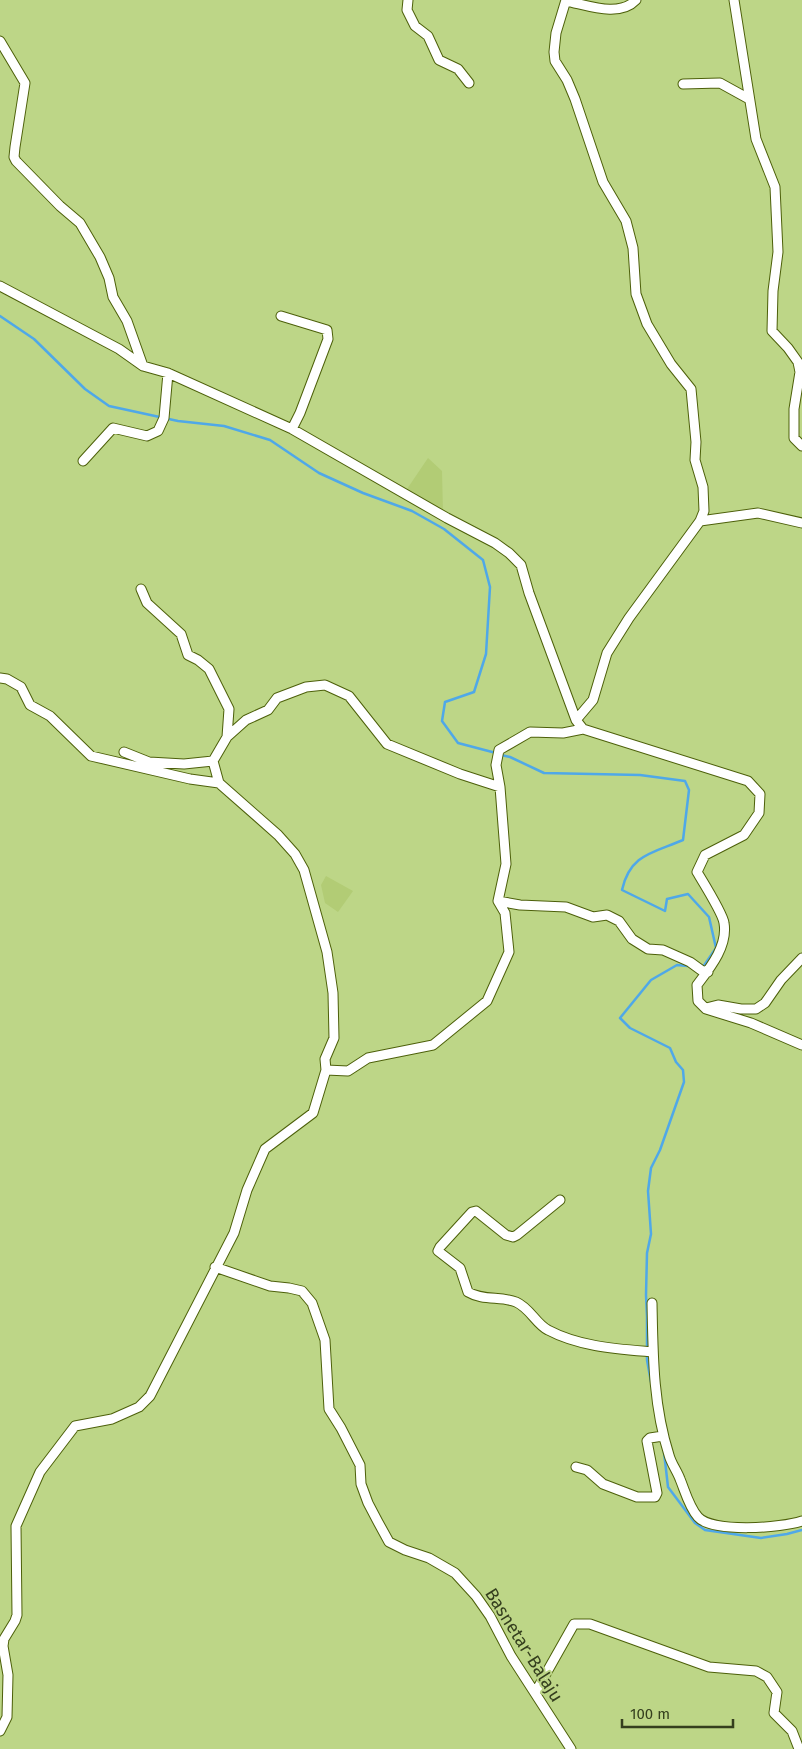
<svg xmlns="http://www.w3.org/2000/svg" width="802" height="1749" font-family="'Fira Sans',sans-serif">
<style>
.built{fill:#b2cc75}
.lines{fill:none;stroke-linecap:round;stroke-linejoin:round}
.stream{stroke:#4fa8e8;stroke-width:2.5}
.minor-casing{stroke:#4d600a;stroke-width:11}
.minor{stroke:#fff;stroke-width:9}
.labels{text-anchor:middle;dominant-baseline:central;stroke-width:4;stroke-linejoin:round;paint-order:stroke}
.street-label{font-size:18px;fill:#353f1e;stroke:#bdd687}
</style>
<rect width="100%" height="100%" fill="#bdd687"/>
<path class="built" d="M428 458 442 471 443 512 405 492Z
M326 876 353 891 338 912 325 903 321 885Z"/>
<g class="lines">
<path class="stream" d="M0 316 34 339 85 389 109 406 178 421 224 426 270 440 319 473 363 493 412 511 444 529 483 560 490 587 486 654 474 692 445 702 442 721 458 743 496 753
M501 755 510 757 544 773 640 775 685 781 689 790 683 840C653 853 630 854 622 890L665 911 667 899 688 894 709 917 716 948 703 967H701
M651 1382 647 1360V1317L646 1295 647 1253 651 1234 648 1191 651 1168 660 1150 684 1082 683 1070 676 1062 670 1048 630 1028 620 1018 651 980 677 965 688 966
M664 1452 668 1487 695 1523 705 1530 761 1538 787 1534 802 1530"/>
<g class="minor-casing">
<path id="minor" d="M408 0 407 10 415 26 428 36 439 60 458 69 469 83
M566 0 556 33 554 52 555 61 567 80 575 99 603 182 626 221 633 248 636 294 647 324 671 364 691 389 696 442 695 460 703 487 704 511 700 521 629 618 607 653 593 700 576 720
M734 0 756 139 775 187 778 252 773 291 772 331 788 348 798 362 800 372 794 409V438L802 446
M566 1C587 5 619 18 636 0
M0 41 25 83 15 147 14 157 16 161 60 206 80 223 100 257 109 278 113 297 127 321 143 366
M683 84 720 83 749 99
M0 286 119 349 143 366 168 373 292 429 447 518 495 543 509 553 521 565 529 593 576 720 583 729 748 781 760 794 759 813 744 835 705 855 697 872C703 882 723 914 724 923 728 946 710 968 697 985L698 1001 706 1009 751 1023 802 1045
M281 316 327 330 328 339 300 413 292 429
M83 461 113 428 147 436 158 431 164 418 168 373
M700 521 758 513 802 523
M0 678 7 679 21 687 30 705 50 716 91 756 190 779 219 783
M227 737 246 720 268 710 277 698 306 687 325 685 349 696 387 744 460 774 500 787
M124 752 149 762 184 764 213 761
M498 901 520 905 566 907 593 917 607 915 619 921 632 939 648 949 663 950 690 962 701 970 708 972
M706 1008 718 1005 741 1009H756L765 1003 781 980 802 958
M326 1070 348 1071 368 1058 433 1045 487 1001 509 952 505 913 498 901 506 864 500 787 496 765 499 750 530 732 563 733 583 729
M560 1200 517 1235 513 1237 506 1235 476 1211 472 1212 440 1247 438 1251 460 1268 468 1292C483 1301 501 1296 516 1302 530 1308 536 1324 548 1330 580 1347 618 1349 653 1352
M215 1267 270 1286 289 1288 302 1291 312 1303 325 1340 329 1409 341 1428 360 1465 361 1484 368 1503 378 1522 389 1542 405 1550 429 1558 455 1573 476 1596 490 1616 511 1656 571 1749
M652 1303C653 1354 653 1405 669 1455 671 1463 677 1471 680 1479 685 1491 689 1507 698 1517 712 1533 782 1528 802 1521
M576 1467 587 1470 603 1484 637 1497H655L657 1493 647 1441 650 1438 663 1436
M535 1693 574 1624H590L709 1667 756 1671 767 1677 777 1692 774 1713 792 1731 799 1749
M0 1731 7 1717 8 1675 3 1646 4 1639 15 1621 17 1615 16 1526 40 1472 75 1426 112 1419 139 1407 150 1396 234 1233 247 1190 265 1149 313 1113 326 1070 325 1059 334 1038 333 993 327 952 304 870 295 854 278 835 219 783 213 761 227 737 229 709 209 669 198 660 188 655 181 634 147 603 141 589"/>
</g>
<use href="#minor" class="minor"/>
</g>
<g class="labels">
<g class="street-label">
<text transform="translate(524 1645) rotate(58)">Basnetar-Balaju</text>
</g>
</g>
<path d="M622 1719v8h111v-8" fill="none" stroke="#353f1e" stroke-width="2.5"/>
<text x="630" y="1719" font-size="15" fill="#353f1e" stroke="#bdd687" stroke-width="4" paint-order="stroke">100 m</text>
</svg>
